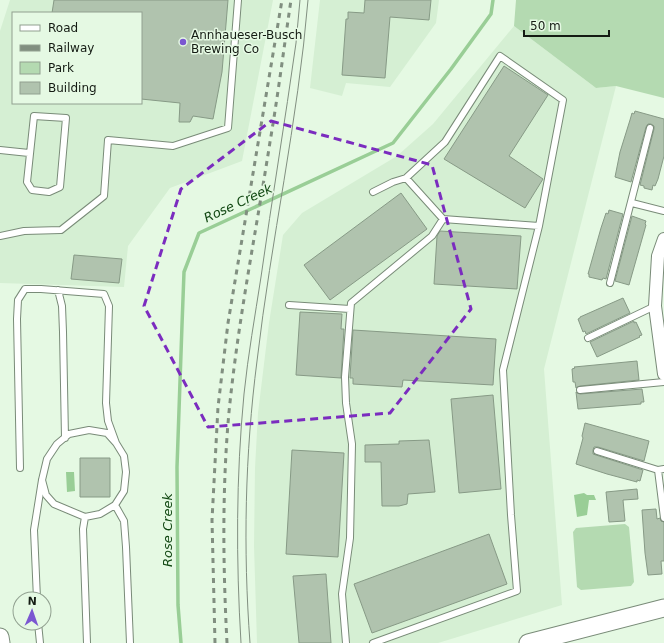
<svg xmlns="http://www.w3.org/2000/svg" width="664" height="643" font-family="'DejaVu Sans',sans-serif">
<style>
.built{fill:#d5efd3;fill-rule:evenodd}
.green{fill:#b4dab1}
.water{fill:#99ce96}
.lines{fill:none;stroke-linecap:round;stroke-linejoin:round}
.stream{stroke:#99ce96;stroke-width:3.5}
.building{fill:#b0c3ae;stroke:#879a86}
.lane-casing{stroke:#798b78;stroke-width:8}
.street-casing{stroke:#798b78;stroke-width:14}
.secondary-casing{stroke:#798b78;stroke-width:19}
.lane{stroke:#fff;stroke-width:6}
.street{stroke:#fff;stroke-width:12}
.secondary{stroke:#fff;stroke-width:17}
.tram{stroke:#818f80;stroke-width:1}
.rail{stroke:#818f80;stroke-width:3;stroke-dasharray:5 5;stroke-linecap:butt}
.marked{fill:none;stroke:#7b2cbf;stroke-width:3;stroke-dasharray:8 5;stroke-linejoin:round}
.poi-dot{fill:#7b57d1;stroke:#e5f9e3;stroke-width:1.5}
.labels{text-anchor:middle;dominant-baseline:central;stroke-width:3;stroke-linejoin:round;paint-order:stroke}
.poi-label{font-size:12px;fill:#141b13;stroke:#e5f9e3;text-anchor:start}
.water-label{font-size:13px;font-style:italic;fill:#124813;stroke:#e5f9e3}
</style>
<rect width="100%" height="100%" fill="#e5f9e3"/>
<path class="built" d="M10 0H273L242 161 170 188 128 246 124 287 0 283V31ZM13 13H141V103H13Z
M320 0H439L436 23 390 87 346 83 342 96 310 88Z
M514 26 596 88 616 86 544 369 562 605 438 643H257L254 546 255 468 258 413 269 323 283 235 302 213 397 156 433 124Z"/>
<path class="green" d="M516 0H664V98L616 86 596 88 514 26Z
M625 524 629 527 634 582 631 586 581 590 577 587 573 532 576 528Z"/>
<path class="water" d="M66 472H74L75 491 67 492Z
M584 493 587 495H594L596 500H589L587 515 577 517 574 495Z"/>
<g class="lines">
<path class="stream" d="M181 643 178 605 177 467 182 325 184 272 199 233 393 143 451 69 491 14 493 0"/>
</g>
<path class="building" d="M54 0H228L222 72 213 119 193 116 190 122H179L180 103 141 99V13H52Z
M365 0H431L429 20 390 17 385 78 342 75 346 19H348V12L364 13Z
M504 66 548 95 509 156 543 179 525 208 444 159Z
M635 111 664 119V156L658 179 655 186 653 185 652 190 644 188V186L640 185 654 129V126L651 124H648L646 127 631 182 615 177 620 152 630 120 632 113 634 114Z
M401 193 427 229 330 300 304 265Z
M609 210 623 214 606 279 603 278 602 280 589 277V274H588L601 228 606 213 608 214Z
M632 216 646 221 645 224 646 225 629 285 615 281Z
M440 231 521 236 517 289 434 284 437 236Z
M74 255 122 259 119 283 71 279Z
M623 298 630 313 586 334 585 331 583 332 578 319 580 318V317Z
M300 312 342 314 341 329H344L341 378 296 375Z
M634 321V323L636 322 642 335 639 336 640 337 597 357 590 342Z
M353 330 496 339 493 385 403 380 402 387 353 384V378H350V377Z
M637 361 639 380 580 386 576 388 575 382H573L572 369 575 368 574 367Z
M642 389 644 402H641V404L578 409 576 392 580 394Z
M493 395 501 489 459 493 451 399Z
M585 423 649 441 644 461 598 447H594L593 450V454L596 455 643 470 640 481 637 480V482L607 474 576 464 583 438 582 436Z
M429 440 435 492 408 494 407 504 399 506H382L381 462H365V445L399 444V441Z
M292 450 344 453 338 557 286 554Z
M80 458H110V497H80Z
M637 489 638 499 623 500 625 521 609 522 606 492Z
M656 509 657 519 660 518 661 521 664 522V561H661L662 574 648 575 645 553 642 510Z
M489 534 507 584 372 633 354 584Z
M326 574 331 643H299L293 576Z"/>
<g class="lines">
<g class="lane-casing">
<path id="lane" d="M34 116 66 118 60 187 49 192 32 190 27 182Z
M0 150 29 153
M406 178 443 219
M632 203 664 211
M0 236 24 231 61 230 104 196 108 140 173 146 228 128 238 0
M610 283 650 128
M58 290 62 306 63 332 65 438
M289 305 350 309
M588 338 655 306
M580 390 664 382
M597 451 658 470 664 469
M20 468 17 319 18 300 25 289H41L104 294 109 306 106 403 108 421 116 443
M658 470 664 518
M115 505 124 521 126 547 130 643
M85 517 83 529 87 643
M37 599 34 530 42 480 47 459 57 444 69 434 89 430 107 433 116 443 124 456 126 472 124 491 115 505 100 514 85 517 54 504 46 495 42 480
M38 623 40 643
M346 643 342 594 350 538 352 444 346 403 345 377 351 303 432 236 443 219 539 226 563 100 500 56 445 142 406 178 393 182 373 192
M373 643 517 591 511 515 503 370 539 226"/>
</g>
<g class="street-casing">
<path id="street" d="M664 239 658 256 655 306 664 374"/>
</g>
<g class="secondary-casing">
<path id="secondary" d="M0 637 1 643
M528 643 664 608"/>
</g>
<use href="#lane" class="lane"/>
<use href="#street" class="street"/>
<use href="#secondary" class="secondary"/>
<path class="tram" d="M241 643C236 560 236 477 244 394 248 355 255 316 261 277 272 199 285 121 296 43L300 0
M250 643C243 549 245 454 257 361 271 240 298 121 308 0"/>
<path class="rail" d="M215 643 212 520 218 407 228 323 282 0
M227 643C223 566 222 489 229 412 238 321 256 232 270 142 278 95 284 47 291 0"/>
</g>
<path class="marked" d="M271 121 432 165 471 309 390 413 208 427 144 306 181 189Z"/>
<circle class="poi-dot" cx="183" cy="42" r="4"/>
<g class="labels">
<g class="poi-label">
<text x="191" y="35">Annhaueser-Busch<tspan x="191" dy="14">Brewing Co</tspan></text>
</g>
<g class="water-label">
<text transform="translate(238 203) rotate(-25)">Rose Creek</text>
<text transform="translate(167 530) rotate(-90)">Rose Creek</text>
</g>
</g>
<rect x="12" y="12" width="130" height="92" fill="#e5f9e3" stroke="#91a090"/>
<rect x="20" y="25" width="20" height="6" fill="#ffffff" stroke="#91a090"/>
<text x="48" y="32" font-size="12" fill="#141b13">Road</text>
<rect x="20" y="45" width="20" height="6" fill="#818f80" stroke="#91a090"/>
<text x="48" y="52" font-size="12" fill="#141b13">Railway</text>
<rect x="20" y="62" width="20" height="12" fill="#b4dab1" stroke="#91a090"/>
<text x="48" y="72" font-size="12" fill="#141b13">Park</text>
<rect x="20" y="82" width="20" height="12" fill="#b0c3ae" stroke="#91a090"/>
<text x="48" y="92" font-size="12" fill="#141b13">Building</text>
<g transform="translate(32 611) rotate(2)"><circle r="19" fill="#e5f9e3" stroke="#91a090"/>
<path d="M0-3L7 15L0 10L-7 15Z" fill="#7b57d1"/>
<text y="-6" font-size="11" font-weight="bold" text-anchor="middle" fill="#141b13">N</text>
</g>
<path d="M524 30v6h85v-6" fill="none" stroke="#141b13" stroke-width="2"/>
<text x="530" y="30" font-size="12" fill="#141b13" stroke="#e5f9e3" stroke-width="3" paint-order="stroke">50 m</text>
</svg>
